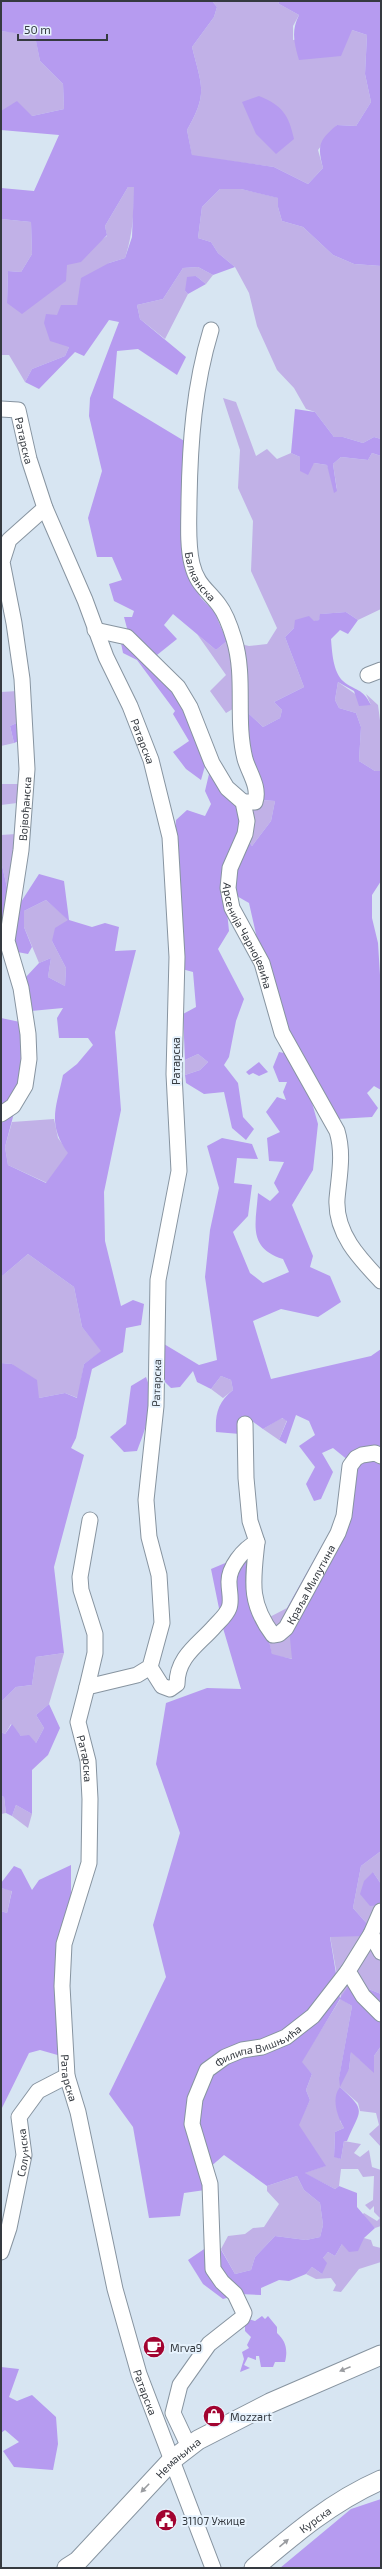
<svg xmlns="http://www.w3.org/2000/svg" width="382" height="2569" font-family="'Exo 2',sans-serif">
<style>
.green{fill:#c1b1e7}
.forest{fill:#b69bf0}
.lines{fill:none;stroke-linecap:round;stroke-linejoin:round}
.minor-casing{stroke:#8794a0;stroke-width:17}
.major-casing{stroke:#8794a0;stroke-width:21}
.minor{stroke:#fff;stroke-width:15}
.major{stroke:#fff;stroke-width:19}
.oneway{fill:#9a9ca0}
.labels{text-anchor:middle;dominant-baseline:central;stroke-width:4;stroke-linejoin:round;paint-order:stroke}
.street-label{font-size:11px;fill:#353a40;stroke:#e6f2fd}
.poi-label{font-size:11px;fill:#353a40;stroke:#e6f2fd;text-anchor:start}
</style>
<rect width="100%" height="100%" fill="#d7e5f2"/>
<path class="green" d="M212 1H278L279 4 299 15 293 26V40L352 30 367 35 365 74 371 102 356 126 337 125 318 150 323 168 308 184 274 167 192 156 187 130C208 93 202 87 192 47L214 17 217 7Z
M1 31 35 35 40 61 63 84 64 109 32 116 1 111Z
M128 187H134C134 212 133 234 125 258L109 263 77 305 69 347 65 356 32 369 25 382 9 355H1V219L31 222 32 254 21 272 8 271 7 303 107 236 105 226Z
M220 189H241L279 198 278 207 282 221 303 227 333 255 354 264 381 266V439L374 437 363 443 343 437H334L315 412 306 409 294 388 277 370 257 326 249 293 235 267 218 253 211 242 198 238 202 207Z
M198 267 213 275 206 284 196 276 185 291 188 294 165 339 140 319 137 305 163 299 183 268Z
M223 398 236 402 256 456 267 449 277 459 291 453 300 457V471L314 463 327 465 337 490 333 464 341 457 368 460 372 453 381 456V609L358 620 346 612 321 614 319 620 294 628 285 637 304 687 274 702 282 710 280 718 263 727 246 711 248 700 226 713 210 691 226 675 197 634 216 650 227 641 249 646 267 644 277 628 251 571 253 521 238 488 240 450Z
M338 682 371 705 366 694 378 705 381 728V771H375L359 761 361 727 356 713 339 708 335 700Z
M18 691 19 722 10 726 14 743 1 746V692Z
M1 784H18L17 803 1 805Z
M261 800 275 801 271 821 252 846 247 839 243 818Z
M16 834 8 892 1 861V835Z
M46 900 69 920 52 941 66 968 65 986 48 977 51 958 39 963 24 927V911Z
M198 1054 208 1062 200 1070 185 1075V1060Z
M54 1119 58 1138 69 1153 47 1183 8 1165 5 1147 12 1122Z
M28 1254 74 1287 82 1327 102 1351 84 1364 78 1398 65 1393 39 1398 12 1364 1 1363V1277Z
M221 1376 231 1380 233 1390 223 1398 211 1389Z
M281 1418 287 1420 279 1440 263 1429Z
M287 1608 293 1659 272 1655 264 1620Z
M64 1653 49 1704 36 1715 44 1728 36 1743 21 1736 11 1724 5 1734 1 1732V1702L16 1687 32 1685 36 1657Z
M1 1796 4 1797 6 1813 1 1814Z
M16 1805 32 1814 28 1828 12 1816Z
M381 1851V1884L373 1872 381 1905 373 1929 381 1945V1994L351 1982 341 1999 352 2006 339 2079 349 2069 351 2051 360 2060 374 2056 381 2046V2147L369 2134 379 2125 376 2113 360 2111 358 2103 340 2087V2121L344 2128 335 2132 334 2156 341 2159 344 2141 361 2144 354 2153 360 2157 369 2150 372 2167 381 2170V2226L375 2228 362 2215 364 2213 377 2221 380 2218 374 2212V2206L370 2210 365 2205 373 2200 374 2176 363 2177 358 2169H341L339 2186 335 2189 304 2173 325 2166 298 2125 310 2100 306 2090 312 2074 301 2062 341 1998 330 1936H363L369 1926 353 1908 361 1866Z
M1 1888 12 1890 7 1913 1 1911Z
M297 2176 304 2190 320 2203 323 2225 320 2237 306 2240 275 2236 255 2257 251 2270 235 2274 221 2249 228 2236 245 2234 253 2228 264 2227 279 2204 267 2191V2186Z
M364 2238 371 2240 373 2246 381 2248V2262L359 2269 341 2292 333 2291 336 2285 331 2278 316 2279 306 2274 312 2267 322 2274 323 2258 328 2252 335 2256 342 2244Z"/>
<path class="forest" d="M1 1H212L217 7 214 17 192 47C202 87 208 93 187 130L192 155 274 167 308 184 323 168C317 145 319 140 337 125L356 126 371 102 365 74 367 35 352 30 341 56 299 60C294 43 291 31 299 15L279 4 278 1H381V266L354 264 333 255 303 227 282 221 278 207V198L241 189H220L202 207 198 238 211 242 218 253 235 267 213 275 198 267 183 268 163 299 137 305 140 319 186 357 177 375 138 349 117 351 113 398 186 442 187 572 201 598 214 611 227 641 216 650 173 614 164 625 177 639 157 655 128 632 124 617H132L134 611 114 601 109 584 122 580 112 557H97L88 518 102 471 89 416 90 398 119 322 109 320 84 356 75 352 39 389 25 382 32 369 65 356 69 347 50 341 44 323 46 314 57 315 61 305H77L81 278 109 263 125 258 132 237 134 187H128L105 226 107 235 81 262 67 265 66 281 22 314 7 303 8 271 21 272 32 254 31 222 1 219V188L34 191 59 135 1 130V111L17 101 32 116 64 109 63 84 40 61 35 36 1 31Z
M259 96C282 105 289 115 294 139L276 154 256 134 242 102Z
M196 276 206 284 188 294 185 291 187 277Z
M295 409 315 412 334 437H343L363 443 374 437 381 439V456L372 453 368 460 341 457 333 464 337 491 334 493 327 465 314 463 308 475 300 471V457L291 453Z
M346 612 358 620 348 634 340 630 331 639C332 651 333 672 343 681 356 692 362 687 371 705L359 706 354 691 338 682 335 700 339 708 356 713 361 727 359 761 375 771H381V881L372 895V918L378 943 381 991V1090L374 1086 367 1093 378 1108 372 1117 337 1119 284 1028 272 969 258 943 249 903 235 895V872L247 839 252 846 271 821 275 801 261 800 247 752 246 711 263 727 280 718 282 710 274 702 304 687 285 637 294 628 295 620 309 616 314 621 319 620 320 614Z
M121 643 132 646 179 695 243 818 226 901 229 931 218 949 244 999 236 1021 229 1057 224 1065 238 1083 243 1117 254 1129 246 1140 232 1128 224 1092 204 1094 186 1083 185 1075 200 1070 208 1062 198 1054 185 1060 183 1014 196 1007 193 972 182 969 174 847 176 820 187 810 205 816 211 804 205 791 209 774 205 766 201 780 186 769 173 752 189 741 173 714 175 711 137 660 123 653Z
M19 722 21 740 14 743 10 726Z
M1 861 8 892 19 905 39 874 64 881 69 920 92 927 105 923 119 927 115 951 136 950 115 1032 121 1110 104 1192 105 1241 121 1306 133 1300 144 1304 141 1325 126 1328 123 1352 92 1369 76 1438 71 1448 84 1455 54 1567 64 1653 36 1657 32 1685 16 1687 1 1702V1363L12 1364 37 1380 39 1398 65 1393 77 1398 84 1364 101 1351 82 1327 74 1287 28 1254 1 1277V1018L20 1022 21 1067 14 1113 5 1147 8 1165 46 1183 68 1153C47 1124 56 1108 63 1075L77 1064 93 1045 88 1038H59L57 1018 63 1008 31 1011 25 978 39 963 51 958 48 977 65 986 66 968 52 941 55 928 68 920 46 900 24 911V927L32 947 28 954 1 949Z
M279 1052 289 1054 309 1092 318 1124 313 1170 292 1205 313 1256 310 1267 330 1276 341 1302 318 1317 281 1309 253 1321 271 1379 371 1356 381 1349V1851L361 1866 353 1908 369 1926 363 1936 330 1937 340 1998 351 1982 381 1994V2046L374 2056V2073L351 2052 349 2069 340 2087C367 2112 361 2108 347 2141H344L341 2159 334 2157 335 2132 344 2128C337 2116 331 2098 340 2087L339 2078 352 2006 340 1999 302 2062 312 2074 306 2090 310 2100 299 2125 326 2166 305 2173 335 2189 339 2186 357 2193V2207L375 2228 364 2238 358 2251 349 2252 342 2244 335 2256 328 2252 323 2258 327 2263 322 2274 312 2267 306 2274 289 2281 279 2280 261 2288V2295L240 2294 223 2299 203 2284 188 2260 216 2241 235 2274 251 2270 255 2257 275 2236 306 2240 320 2237 323 2225 320 2203 304 2190 297 2176 267 2186 224 2155 201 2175 205 2190 184 2193 180 2216 149 2218 133 2127 109 2094 166 1977 153 1925 180 1833 156 1764 166 1703 207 1688 241 1689 223 1628 211 1569 249 1553 272 1654 292 1659 287 1608 325 1540 347 1516 349 1461 333 1448 322 1453 333 1472 321 1499 314 1501 306 1484 315 1467 299 1446 315 1435 309 1421 296 1415 286 1444 279 1440 287 1421 282 1418 263 1429 252 1421 240 1434 216 1432C215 1414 218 1402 233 1390L231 1380 221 1376 211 1389 197 1382 193 1371 180 1387 171 1388 159 1376 164 1344 199 1365 217 1360 205 1277 210 1230 219 1188 207 1146 222 1138 252 1144 258 1159 237 1158 234 1183 252 1185 248 1216 233 1232 250 1273 263 1283 289 1272 283 1259C247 1248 256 1223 258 1193L270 1201 279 1192 274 1183 284 1162 269 1161 267 1138 280 1132 266 1112 277 1097 286 1100 283 1092 287 1082H279L273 1067Z
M259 1062 268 1072 259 1076 253 1073 249 1075 246 1072Z
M146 1377C156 1400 146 1428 137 1451L124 1452 110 1437 126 1424 131 1386Z
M49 1704 60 1728 48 1755 32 1770V1814L16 1805 12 1816 6 1813 4 1797 1 1796V1732L5 1734 12 1724 21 1736 29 1735 36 1743 44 1728 36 1715Z
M71 1865V1914L61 2056 40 2050 29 2053 1 2110V1911L7 1913 12 1891 1 1888V1883L14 1866 21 1869 32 1890 39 1880Z
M373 1872 381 1884V1905L370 1906 360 1894 364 1881Z
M262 2316 265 2319 268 2316 277 2327V2333C286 2341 288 2350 285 2362H275L273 2367H261L259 2356H256V2360L248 2357 244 2365 250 2368 240 2372 244 2359 242 2352 249 2348 247 2345 251 2337 245 2331V2318L255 2321Z
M1 2367 19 2369 9 2397 17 2401 32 2395 56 2417 58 2444 53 2470 14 2467 3 2451 19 2442 5 2430 1 2433Z
M381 2499V2568H280L351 2509Z"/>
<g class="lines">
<g class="minor-casing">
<g id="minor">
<path id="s1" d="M211 330C194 386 190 442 189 500 189 520 187 544 192 564 197 585 207 589 219 605 226 614 231 629 234 639 246 678 235 719 245 759 249 773 260 787 255 802H243"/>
<path id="s2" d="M1 409 18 410 29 459 45 508 85 600 106 657 130 706 151 760 170 837 177 957 174 1074 179 1171 158 1280 156 1406 146 1500 149 1537 159 1575 162 1623 150 1667 137 1675 87 1687 78 1722 88 1761 90 1799 89 1863 64 1944 62 1986 67 2076 78 2112 115 2289 139 2374 213 2568"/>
<path id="s3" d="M95 630 127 637 178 687 190 707 212 763 227 788 243 802 247 821 245 834 230 868 228 888 232 908 262 963 282 1033 337 1131C344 1154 339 1176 337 1199 335 1233 359 1258 381 1281"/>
<path d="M368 675 381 670"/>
<path id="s4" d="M1 1114 13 1106 25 1086 29 1059 28 1034 21 988 7 941 21 850 27 769 22 679 14 623 2 562 9 540 45 508"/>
<path d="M245 1424 246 1478 250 1521 257 1542"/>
<path id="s5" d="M150 1667 162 1686 170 1689 177 1684C177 1657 198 1645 214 1627 219 1621 226 1616 229 1608 232 1601 229 1591 229 1583 228 1568 243 1549 257 1542 253 1580 248 1602 273 1635L279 1634 286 1628 338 1533 344 1516 350 1466 356 1458 362 1455 375 1453 381 1456"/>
<path d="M87 1687 95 1653V1634L81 1590 80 1577 90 1520"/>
<path d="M381 1911 371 1934 348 1971 363 1996 381 2014"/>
<path d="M371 1934 381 1952"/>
<path id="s6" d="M1 2252 9 2228 24 2155 19 2117 38 2091 67 2076"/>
<path id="s7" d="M189 2447 173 2413 180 2385 209 2344 242 2318 244 2313 235 2294 222 2282 213 2269 210 2184 192 2124 195 2099 207 2070 225 2057 242 2050 262 2047 286 2037 313 2016 348 1971"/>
</g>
</g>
<g class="major-casing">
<g id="major">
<path id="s8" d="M67 2568 78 2561 172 2460 198 2440 270 2403 381 2355"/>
<path id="s9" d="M254 2568C294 2534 333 2501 381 2480"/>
</g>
</g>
<use href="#minor" class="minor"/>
<use href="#major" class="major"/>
</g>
<defs><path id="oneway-solid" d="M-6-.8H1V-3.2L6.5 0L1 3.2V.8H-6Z"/></defs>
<g class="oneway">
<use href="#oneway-solid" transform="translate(345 2369) rotate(158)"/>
<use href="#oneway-solid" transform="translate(145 2488) rotate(134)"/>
<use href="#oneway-solid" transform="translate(284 2543) rotate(-40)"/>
</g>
<defs>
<g id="cafe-disc" transform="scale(1.15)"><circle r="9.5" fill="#a20330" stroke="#e6f2fd"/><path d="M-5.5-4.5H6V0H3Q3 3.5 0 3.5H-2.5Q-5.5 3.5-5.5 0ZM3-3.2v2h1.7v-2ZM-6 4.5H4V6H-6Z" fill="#fff"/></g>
<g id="shop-disc" transform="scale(1.15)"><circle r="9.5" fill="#a20330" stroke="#e6f2fd"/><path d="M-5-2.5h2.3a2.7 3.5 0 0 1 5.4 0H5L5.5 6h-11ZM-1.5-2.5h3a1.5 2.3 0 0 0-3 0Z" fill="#fff"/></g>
<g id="civic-disc" transform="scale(1.15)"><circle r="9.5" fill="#a20330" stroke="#e6f2fd"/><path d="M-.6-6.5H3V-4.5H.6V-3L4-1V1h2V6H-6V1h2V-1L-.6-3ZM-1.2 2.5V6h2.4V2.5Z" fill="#fff"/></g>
</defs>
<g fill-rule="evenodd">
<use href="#cafe-disc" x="154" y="2347"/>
<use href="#shop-disc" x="214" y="2416"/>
<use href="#civic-disc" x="166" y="2520"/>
</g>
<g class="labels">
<g class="street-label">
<text stroke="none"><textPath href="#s2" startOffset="48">Ратарска</textPath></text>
<text stroke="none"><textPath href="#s1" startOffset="251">Балканска</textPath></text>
<text stroke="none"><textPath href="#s2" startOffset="372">Ратарска</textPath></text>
<text stroke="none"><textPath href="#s4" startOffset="319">Војвођанска</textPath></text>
<text stroke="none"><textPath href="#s3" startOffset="380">Арсенија Чарнојевића</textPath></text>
<text transform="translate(175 1061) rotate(-90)">Ратарска</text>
<text transform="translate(156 1383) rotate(-88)">Ратарска</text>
<text stroke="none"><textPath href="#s5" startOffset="374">Краља Милутина</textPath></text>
<text stroke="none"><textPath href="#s2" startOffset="1448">Ратарска</textPath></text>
<text stroke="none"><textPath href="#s7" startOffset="480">Филипа Вишњића</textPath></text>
<text stroke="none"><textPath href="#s2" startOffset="1772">Ратарска</textPath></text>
<text stroke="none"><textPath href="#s6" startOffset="102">Солунска</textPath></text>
<text stroke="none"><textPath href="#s2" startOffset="2096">Ратарска</textPath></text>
<text stroke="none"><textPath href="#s8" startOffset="157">Немањина</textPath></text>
<text stroke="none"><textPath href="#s9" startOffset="78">Курска</textPath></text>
</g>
<g class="poi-label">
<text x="170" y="2347">Mrva9</text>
<text x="230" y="2416">Mozzart</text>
<text x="182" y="2520">31107 Ужице</text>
</g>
</g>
<rect width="382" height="2569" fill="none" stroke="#353a40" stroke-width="4"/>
<path d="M18 34v6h89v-6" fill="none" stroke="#353a40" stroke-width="2"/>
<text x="24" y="34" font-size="12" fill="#353a40" stroke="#e6f2fd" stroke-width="3" paint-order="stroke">50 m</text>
</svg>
